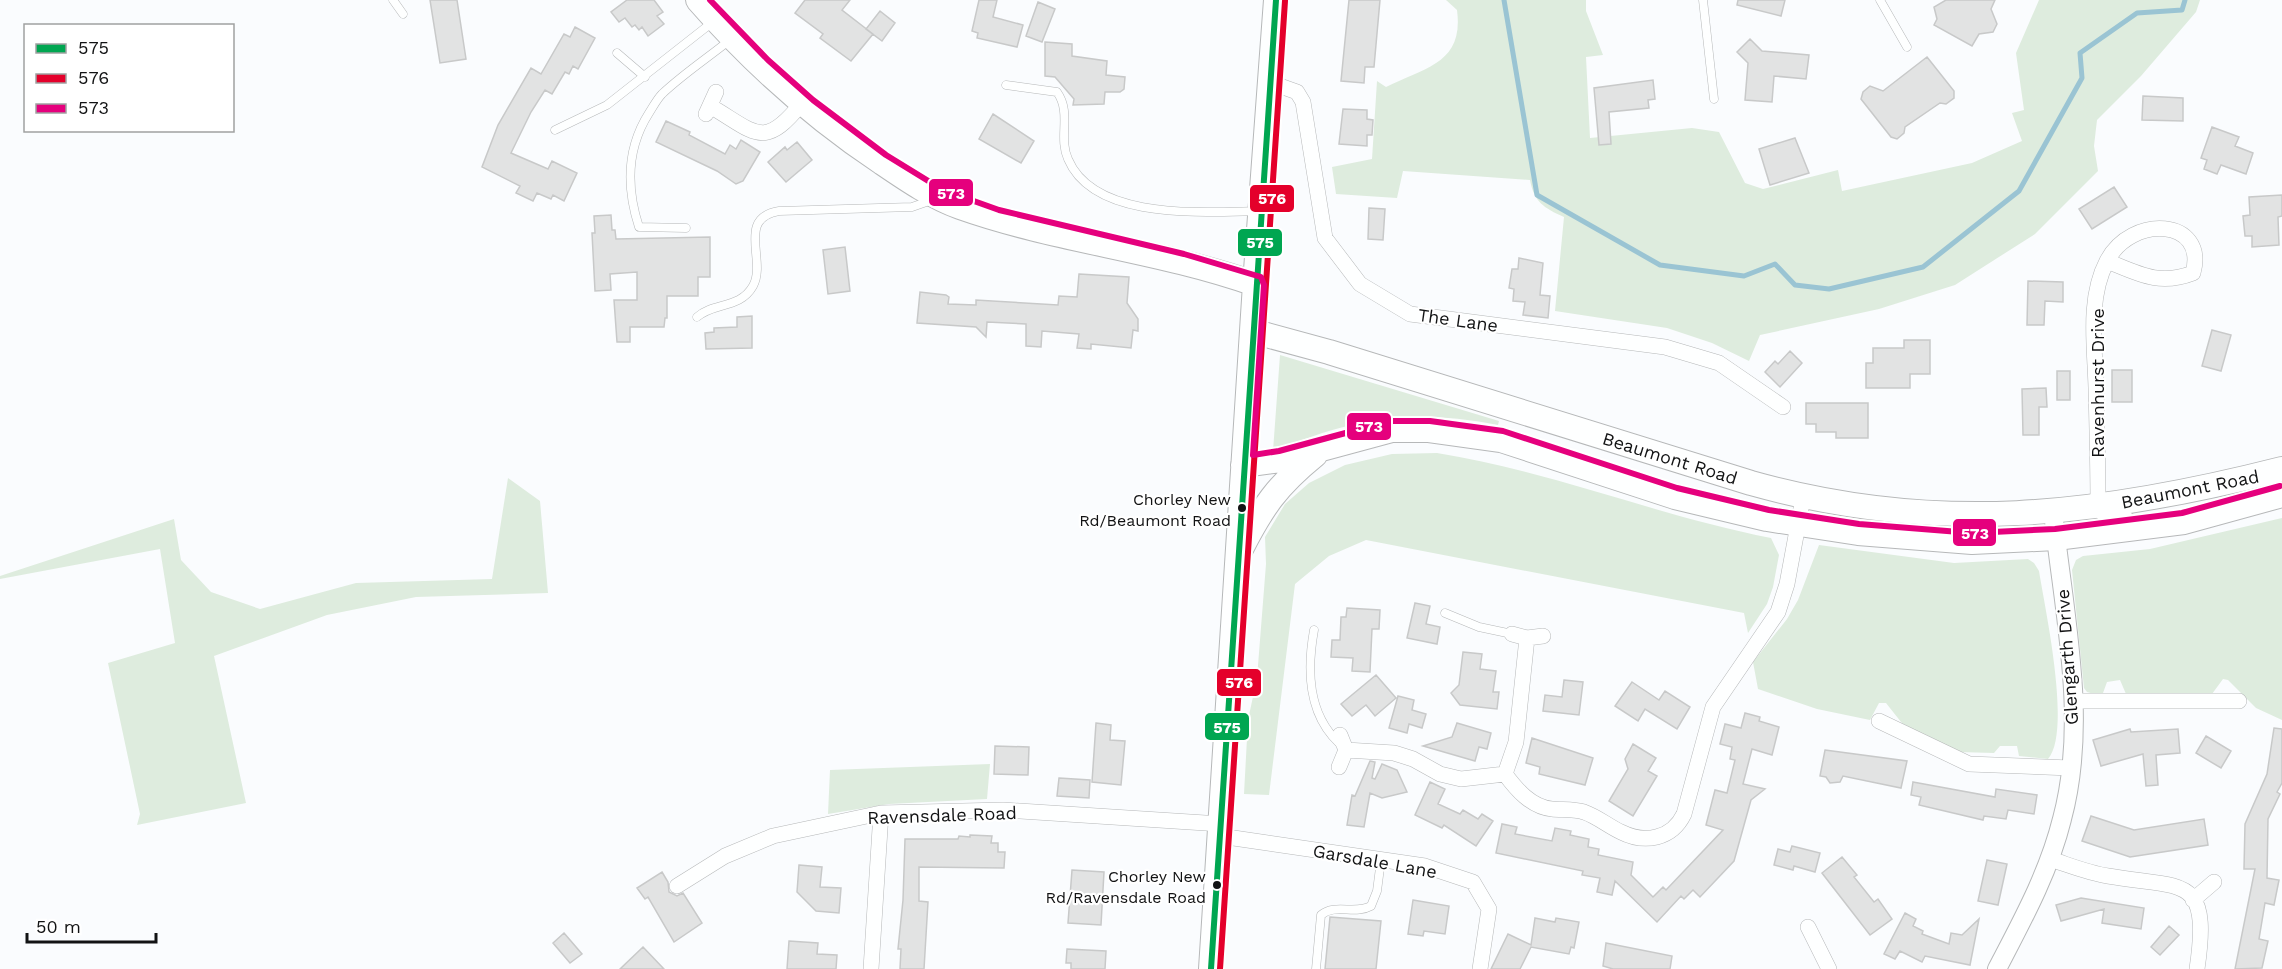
<svg xmlns="http://www.w3.org/2000/svg" width="2282" height="969" font-family="'Work Sans',sans-serif">
<style>
.green{fill:#deecde}
.lines{fill:none;stroke-linecap:round;stroke-linejoin:round}
.stream{stroke:#9ac4d3;stroke-width:5}
.building{fill:#e2e3e3;stroke:#c8c9c9;stroke-width:1.5}
.service-casing{stroke:#b6b8b9;stroke-width:9}
.minor-casing{stroke:#b6b8b9;stroke-width:16}
.tertiary-casing{stroke:#b6b8b9;stroke-width:20}
.primary-casing{stroke:#b6b8b9;stroke-width:26}
.trunk-casing{stroke:#b6b8b9;stroke-width:26}
.service{stroke:#feffff;stroke-width:8}
.minor{stroke:#feffff;stroke-width:15}
.tertiary{stroke:#feffff;stroke-width:18}
.primary{stroke:#feffff;stroke-width:24}
.trunk{stroke:#feffff;stroke-width:24}
.bus-1-casing{stroke:#fff;stroke-width:10}
.bus-2-casing{stroke:#fff;stroke-width:10}
.bus-3-casing{stroke:#fff;stroke-width:10}
.bus-1{stroke:#00a651;stroke-width:6}
.bus-2{stroke:#e4002b;stroke-width:6}
.bus-3{stroke:#e5007d;stroke-width:6}
.bus-dot{fill:#121314;stroke:#fff;stroke-width:2}
.labels{text-anchor:middle;dominant-baseline:central;stroke-width:4.5;stroke-linejoin:round;paint-order:stroke}
.bus-label{font-size:16px;fill:#121314;stroke:#fff;text-anchor:end}
.street-label{font-size:18px;fill:#121314;stroke:#fff}
.line-badge{stroke:#fff;stroke-width:2}
.badge-label{font-size:16px;text-anchor:middle;font-weight:bold;fill:#fff}
</style>
<rect width="100%" height="100%" fill="#fafcfe"/>
<path class="green" d="M1446 0H1586V11L1603 55 1586 57 1590 138 1692 128 1719 132 1745 183 1763 189 1838 170 1842 191 1972 163 2022 141 2012 113 2024 110 2016 53 2039 0H2200L2196 12 2141 76 2097 120 2094 146 2098 171 2035 234 1955 285 1879 309 1760 335 1749 361 1712 343 1667 328 1555 311 1564 217C1544 208 1534 202 1530 180L1403 171 1397 198 1336 194 1332 167 1372 159 1377 81 1386 87C1426 67 1464 63 1457 10Z
M1280 355 1499 421 1498 425C1409 408 1356 418 1273 451Z
M1437 453C1550 471 1658 516 1771 538L1779 555 1773 587 1767 604 1748 633 1744 613 1366 540 1329 556 1295 584 1269 795 1244 794 1248 720 1257 678 1266 564 1265 537 1285 504 1309 483 1345 465 1392 454Z
M508 478 540 501 548 593 416 597 327 615 214 656 246 803 137 825 140 814 108 663 175 643 160 549 0 579V576L174 519 181 560 211 592 260 609 356 583 492 579Z
M2282 518V720L2256 708 2228 680 2223 679 2212 694H2126L2120 680 2107 682 2103 693 2098 695 2087 692 2084 688 2072 570 2076 560 2083 556 2150 549Z
M1819 545 1954 563 2028 559 2034 563 2039 571C2045 609 2072 731 2048 759L2019 756 2017 746H2000L1994 753 1958 752 1905 727 1886 703H1879L1870 720 1817 709 1758 689 1753 662 1787 619 1798 600Z
M990 764 987 799 889 804 828 814 830 770Z"/>
<g class="lines">
<path class="stream" d="M1504 0 1537 195 1660 265 1744 276 1775 264 1795 285 1829 289 1923 267 2019 191 2082 78 2080 53 2137 13 2182 10 2185 0"/>
</g>
<path class="building" d="M430 0H457L466 59 440 63Z
M627 0H654L663 12 657 16 664 24 648 36 642 27 639 30 635 25 632 27 625 18 619 22 611 12Z
M805 0H850L842 10 873 34 851 61 820 38 823 34 795 13Z
M979 0H997L993 17 1023 25 1017 47 977 38 978 33 972 31Z
M1349 0H1380L1374 67H1365L1364 83 1341 81Z
M1738 0H1785L1781 16 1737 5Z
M1946 0H1995L1991 9 1997 24 1993 32 1979 34 1972 46 1934 25 1937 19 1934 7Z
M1038 2 1055 9 1042 42 1026 36Z
M880 11 895 23 882 41 866 29Z
M575 27 595 38 578 69 573 66 569 74 565 72 552 94 545 90 531 112 511 153 548 169 552 161 577 173 564 201 553 195 551 199 537 193 533 201 516 193 520 186 482 167 498 125 531 68 541 74 564 34 570 37Z
M1750 39 1762 51 1809 55 1806 79 1774 76 1772 102 1745 100 1748 63 1737 52Z
M1045 42 1072 44V56L1107 61 1106 75 1125 77 1124 89 1120 92H1105L1104 104 1073 105 1074 99 1055 77 1045 76Z
M1927 57 1954 91V98L1946 104 1940 103 1905 127 1904 133 1897 139 1891 137 1861 99 1863 92 1870 86 1883 91Z
M1653 80 1655 99 1648 100 1649 108 1609 112 1611 144 1599 145 1594 88Z
M2143 96 2183 98V121L2142 120Z
M1343 109 1367 110V119L1373 120 1372 135H1367V146L1339 144Z
M993 114 1034 141 1021 163 979 139Z
M666 121 690 132 689 135 725 154 730 145 736 149 741 140 760 152 743 181 736 184 717 171 656 142Z
M2212 127 2239 137 2235 146 2253 153 2246 174 2221 165 2217 174 2204 169 2207 160 2201 158Z
M1795 138 1809 173 1770 185 1759 149Z
M797 142 812 160 786 182 768 162 785 147 787 150Z
M2114 187 2127 207 2092 229 2079 209Z
M2282 195V216L2278 217 2279 245 2252 247V236H2245L2243 216 2250 215 2249 197Z
M1369 208 1385 209 1383 240 1368 239Z
M611 215 612 230H615L616 239 710 237V277H698V296H667V318H665L664 327H630V342H617L614 300H637V272L610 274 611 290 595 291 592 233H595L594 216Z
M845 247 850 291 828 294 823 250Z
M1519 258 1543 263 1540 295 1550 296 1548 318 1523 315 1525 302 1513 301 1514 289 1509 288 1512 269H1518Z
M1079 274 1129 277 1127 303 1138 319V331L1133 330 1131 348 1091 344V349L1077 348 1079 334 1042 331 1041 347 1026 346V324L987 322 986 337 976 327 917 323 920 292 946 295 949 297 948 304 976 305V300L1058 305 1059 296 1077 297Z
M2028 281 2063 282V302L2045 301 2044 325H2027Z
M752 316V348L706 349 705 333 714 332V328L737 327V317Z
M2212 330 2231 335 2221 371 2202 366Z
M1904 340H1930V374H1910V388H1866V363H1873V348H1904Z
M1790 351 1802 363 1780 387 1765 372 1775 361 1778 364Z
M2112 370H2132V402H2112Z
M2057 371H2070V400H2057Z
M2046 388 2047 407H2039V435H2023L2022 389Z
M1806 403H1868V438H1836V432H1816V424H1806Z
M1415 603 1430 606 1426 624 1440 627 1437 644 1407 638Z
M1347 608 1380 610 1379 629H1372L1370 672 1352 671 1353 658 1331 657 1332 640H1340L1341 617H1346Z
M1463 652 1482 654 1480 669 1496 671 1493 692H1499L1497 709 1460 705 1451 693 1459 685Z
M1376 675 1396 698 1375 716 1366 705 1352 716 1341 704Z
M1564 680 1583 682 1579 715 1543 711 1545 695 1562 697Z
M1632 682 1659 700 1665 691 1690 707 1677 729 1645 709 1638 721 1615 706Z
M1398 696 1414 700 1412 710 1426 714 1422 728 1409 724 1407 733 1389 728Z
M1745 713 1760 717 1759 721 1779 727 1772 755 1752 749 1743 784 1765 789 1751 800 1734 861 1700 897 1693 890 1684 899 1681 896 1657 922 1615 881 1612 895 1597 892 1600 878 1582 875 1583 871 1496 853 1502 824 1517 827 1515 834 1552 841 1555 828 1571 831 1570 835 1589 839 1588 847 1599 849 1598 855 1633 862 1631 875 1653 897 1663 887 1666 890 1723 830 1706 825 1715 790 1727 793 1735 760 1730 759 1732 747 1720 744 1725 724 1741 728Z
M1096 723 1111 725 1110 740 1125 741 1121 785 1092 782Z
M1457 723 1491 733 1487 749 1479 747 1475 761 1423 746 1452 737Z
M2274 728 2282 729V783L2277 792 2280 794 2268 819 2267 878 2279 880 2274 905 2265 903 2259 939 2268 941 2262 968 2235 969 2255 869H2244L2245 824 2267 774Z
M2130 729 2131 732 2178 729 2180 753 2156 755 2158 785 2146 786 2143 754 2101 766 2093 740Z
M2206 736 2231 751 2221 768 2196 753Z
M1532 738 1593 758 1585 785 1539 774 1540 767 1526 763Z
M1633 744 1656 758 1648 771 1657 776 1633 816 1609 801 1628 769 1625 759Z
M995 746 1029 747 1028 775 994 774Z
M1825 750 1907 761 1901 788 1843 776 1840 782 1830 783 1826 777 1820 776Z
M1370 761 1375 762 1372 778 1375 779 1382 764 1397 770 1407 792 1382 798 1370 793 1364 827 1347 825 1352 795 1355 796Z
M1059 778 1090 780 1089 798 1057 796Z
M1430 782 1445 789 1438 804 1460 814 1463 810 1478 819 1482 814 1493 821 1476 846 1444 825 1442 828 1415 815Z
M1913 782 1995 797 1996 789 2037 795 2034 814 2008 810 2006 819 1984 816 1983 820 1919 805 1921 797 1911 795Z
M2091 816 2134 830 2204 819 2208 845 2130 857 2082 841Z
M970 835 992 836 991 843H998V852H1005L1004 868 919 867V901L928 902 924 969H900L901 949H898L903 900 905 839H958L959 836 970 837Z
M1792 846 1820 853 1815 872 1794 866 1793 870 1774 865 1778 849 1790 852Z
M1842 857 1857 875 1854 877 1874 902 1878 899 1892 919 1870 935 1822 873Z
M1987 860 2007 864 1998 905 1978 901Z
M799 865 822 867 820 887 841 888 839 913 816 911 797 892Z
M1072 870 1104 872 1101 925 1068 923Z
M662 872 668 882 669 892 677 896 683 893 702 923 674 942 648 897 645 899 637 888Z
M2081 898 2144 908 2141 929 2102 923 2104 909 2061 921 2056 905Z
M1413 900 1449 906 1445 934 1424 931 1423 936 1408 934Z
M1905 913 1916 919 1913 926 1923 931 1922 934 1949 944 1951 933 1962 935 1979 919 1970 965 1925 956 1922 962 1900 951 1895 959 1884 954Z
M1330 917 1381 921 1376 969H1325Z
M1535 918 1555 922 1556 918 1579 922 1574 948 1571 947 1569 954 1531 947 1520 969H1491L1508 934 1531 945Z
M2169 926 2179 935 2160 955 2151 947Z
M564 933 582 954 570 963 553 943Z
M789 941 818 943 817 954 837 955 836 969H787Z
M1606 943 1672 956 1670 969H1613L1603 966Z
M643 947 664 969H620Z
M1067 949 1106 951 1105 969H1071V963H1066Z"/>
<g class="lines">
<g class="service-casing">
<path id="service" d="M393 0 403 14
M1703 0 1714 99
M1880 0 1907 47
M617 53 645 77
M1006 85 1057 92C1072 113 1058 137 1068 159 1094 221 1204 212 1258 211
M555 130 607 105 714 21
M686 228 639 227C626 187 626 149 649 113 653 107 657 99 662 94 683 74 709 57 731 39
M697 317C714 302 740 309 753 286 767 261 736 218 779 211L912 207 932 200
M1445 613 1479 627 1512 634
M1314 630C1307 669 1307 713 1339 743
M1316 969 1321 915C1335 903 1355 915 1371 906L1377 891 1381 860"/>
</g>
<g class="minor-casing">
<path id="minor" d="M1269 82 1297 92 1303 102 1325 238 1360 284 1410 314 1665 347 1719 363 1783 407
M710 106C755 132 763 151 801 104
M706 114 716 92
M2107 261C2139 274 2159 286 2193 273 2208 218 2131 214 2107 261 2087 299 2095 347 2096 388 2097 427 2098 467 2098 507 2106 520 2114 520 2128 520
M1512 634 1527 638 1543 636
M2074 701H2239
M1879 721 1969 764 2071 768
M1346 750 1394 753 1413 759 1440 774 1461 779 1505 774C1516 789 1531 807 1552 809 1562 810 1574 809 1584 812 1598 817 1608 826 1621 832 1645 844 1672 839 1684 814L1713 707 1778 612 1787 584 1803 498
M1339 767 1346 750 1340 735
M1505 774 1516 742 1527 638
M1220 836 1425 866 1473 882 1489 909 1480 969
M2050 859C2069 865 2088 873 2108 876 2183 889 2211 873 2197 969
M677 886 725 856 773 836 881 813 1003 810 1221 824
M2193 900 2214 882
M1808 927 1829 969
M871 969 881 813"/>
</g>
<g class="tertiary-casing">
<path id="tertiary" d="M1997 969C2022 921 2049 872 2062 819 2089 719 2063 611 2053 511"/>
</g>
<g class="primary-casing">
<path id="primary" d="M1255 284 1276 0"/>
</g>
<g class="trunk-casing">
<path id="trunk" d="M698 0C752 62 812 116 881 162 906 179 932 197 960 207 1056 241 1159 250 1255 284L1211 969
M1252 331 1329 352 1751 483C1937 535 2097 516 2282 469
M1243 465 1281 460 1392 430H1429L1501 440 1675 497 1767 519 1858 533 1972 542 2056 538 2184 522 2282 495
M1241 549C1263 506 1277 486 1315 455"/>
</g>
<use href="#service" class="service"/>
<use href="#minor" class="minor"/>
<use href="#tertiary" class="tertiary"/>
<use href="#primary" class="primary"/>
<use href="#trunk" class="trunk"/>
<g class="bus-1-casing">
<path id="bus-1" d="M1211 969 1276 0"/>
</g>
<g class="bus-2-casing">
<path id="bus-2" d="M1220 969 1285 1"/>
</g>
<g class="bus-3-casing">
<path id="bus-3" d="M710 0 768 60 813 100 886 155 943 190 999 210 1184 254 1261 277 1264 285 1253 455 1279 451 1390 421H1430L1503 431 1677 488 1769 510 1859 524 1972 533 2055 529 2182 513 2280 486"/>
</g>
<use href="#bus-1" class="bus-1"/>
<use href="#bus-2" class="bus-2"/>
<use href="#bus-3" class="bus-3"/>
</g>
<g class="bus-dot">
<circle cx="1242" cy="508" r="5"/>
<circle cx="1217" cy="885" r="5"/>
</g>
<g class="labels">
<g class="bus-label">
<text x="1231" y="499">Chorley New<tspan x="1231" dy="21">Rd/Beaumont Road</tspan></text>
<text x="1206" y="876">Chorley New<tspan x="1206" dy="21">Rd/Ravensdale Road</tspan></text>
</g>
<g class="street-label">
<text transform="translate(1458 320) rotate(8)">The Lane</text>
<text transform="translate(2097 383) rotate(-90)">Ravenhurst Drive</text>
<text transform="translate(1670 458) rotate(17)">Beaumont Road</text>
<text transform="translate(2190 489) rotate(-11)">Beaumont Road</text>
<text transform="translate(2067 657) rotate(-94)">Glengarth Drive</text>
<text transform="translate(942 815) rotate(-2)">Ravensdale Road</text>
<text transform="translate(1375 861) rotate(10)">Garsdale Lane</text>
</g>
</g>
<g class="line-badge">
<rect x="928" y="178" width="46" height="29" rx="6" fill="#e5007d"/>
<rect x="1249" y="184" width="46" height="29" rx="6" fill="#e4002b"/>
<rect x="1237" y="228" width="46" height="29" rx="6" fill="#00a651"/>
<rect x="1346" y="412" width="46" height="29" rx="6" fill="#e5007d"/>
<rect x="1952" y="518" width="45" height="29" rx="6" fill="#e5007d"/>
<rect x="1216" y="668" width="46" height="29" rx="6" fill="#e4002b"/>
<rect x="1204" y="712" width="46" height="29" rx="6" fill="#00a651"/>
</g>
<g class="badge-label">
<text x="951" y="199">573</text>
<text x="1272" y="204">576</text>
<text x="1260" y="248">575</text>
<text x="1369" y="432">573</text>
<text x="1975" y="539">573</text>
<text x="1239" y="688">576</text>
<text x="1227" y="733">575</text>
</g>
<rect x="24" y="24" width="210" height="108" fill="#ffffff" stroke="#a0a1a1" stroke-width="1.5"/>
<rect x="36" y="44" width="30" height="9" fill="#00a651" stroke="#a0a1a1" stroke-width="1.5"/>
<text x="78" y="54" font-size="18" fill="#121314">575</text>
<rect x="36" y="74" width="30" height="9" fill="#e4002b" stroke="#a0a1a1" stroke-width="1.5"/>
<text x="78" y="84" font-size="18" fill="#121314">576</text>
<rect x="36" y="104" width="30" height="9" fill="#e5007d" stroke="#a0a1a1" stroke-width="1.5"/>
<text x="78" y="114" font-size="18" fill="#121314">573</text>
<path d="M27 933v9h129v-9" fill="none" stroke="#121314" stroke-width="3"/>
<text x="36" y="933" font-size="18" fill="#121314" stroke="#ffffff" stroke-width="4.5" paint-order="stroke">50 m</text>
</svg>
